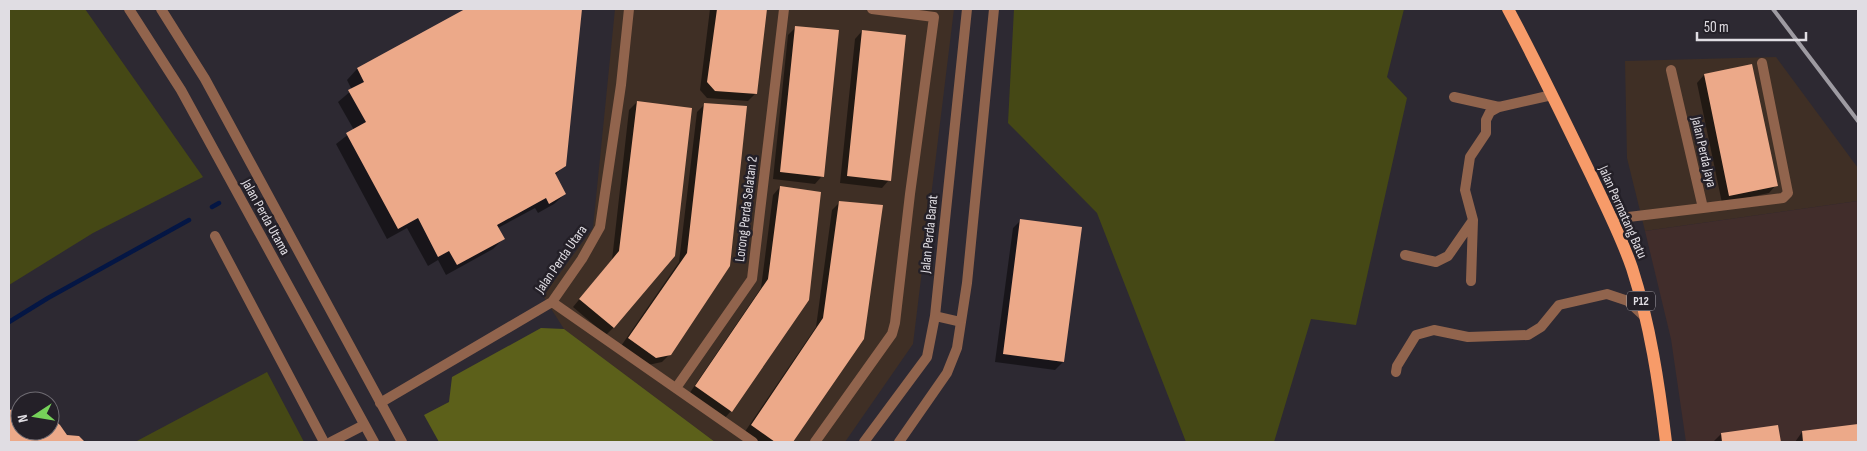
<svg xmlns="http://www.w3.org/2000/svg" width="1867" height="451" font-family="'Sofia Sans Condensed',sans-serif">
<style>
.commercial{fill:#3f2f25}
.industrial{fill:#412d2b}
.green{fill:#454815}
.forest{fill:#5c601a}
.shadow{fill:#0007}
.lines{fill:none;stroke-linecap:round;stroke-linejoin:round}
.stream{stroke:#041644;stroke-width:4.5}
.building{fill:#eca989}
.minor{stroke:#91644d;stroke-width:10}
.tertiary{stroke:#91644d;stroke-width:10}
.primary{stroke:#f79b69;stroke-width:12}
.rail{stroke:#9e9ba2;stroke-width:4}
.labels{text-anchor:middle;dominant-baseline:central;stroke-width:5;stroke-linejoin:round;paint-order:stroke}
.shield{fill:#242028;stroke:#a8a4ab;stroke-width:1}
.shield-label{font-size:12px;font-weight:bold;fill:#e0dde3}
.street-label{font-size:14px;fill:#e0dde3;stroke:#242028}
</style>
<rect width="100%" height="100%" fill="#2d2932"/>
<path class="commercial" d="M615 9H954L913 344 845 442H715L564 329 543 296 593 228Z
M1776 57 1858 168V201L1645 231 1627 158 1625 61Z"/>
<path class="industrial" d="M1858 201V442H1686L1671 339 1645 231Z"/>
<path class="green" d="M9 9H85L203 177 93 233 9 285Z
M1014 9H1404L1387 77 1407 98 1356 325 1311 319 1274 442H1186L1097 213 1008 123Z
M267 372 304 442H135Z"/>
<path class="forest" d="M541 328 564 329 715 442H439L424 415 449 402 452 377Z"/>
<path class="shadow" d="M468 9H581L564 166 555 175 565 194 554 204 538 213 535 208 498 228 503 239 493 249 446 275 438 260 428 266 407 228 387 239 336 144 354 130 338 102 352 90 347 80 357 69Z
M710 9H766L756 93 748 101 707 98 700 90Z
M796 27 822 176 815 184 773 179 788 35Z
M862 31 889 180 882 188 840 183 855 39Z
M1704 75 1776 185 1769 193 1722 203 1697 83Z
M637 102 614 327 606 335 573 307 612 260 629 110Z
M705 104 745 107 670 354 662 362 648 365 621 346 679 262 697 112Z
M780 187 820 193 731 411 724 419 689 394 761 288 773 195Z
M840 202 863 339 792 442H757L744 433 816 327 832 210Z
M1021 220 1081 228 1063 362 1055 370 995 362 1013 228Z
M12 410 20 414V431H50V418L66 436 79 437 83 442H9V412Z
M1858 425V442H1795L1802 432Z
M1777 426 1780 442H1713L1721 434Z"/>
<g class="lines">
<path class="stream" d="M212 207 219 203
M9 322 48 298 189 220"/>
</g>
<path class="building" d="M465 9H582L566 166 555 173 566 194 549 204 546 198 497 225 505 239 457 265 449 251 438 257 418 218 398 229 346 133 366 122 348 90 364 82 357 68Z
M717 9H767L757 94 715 91 707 82Z
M795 26 839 30 824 177 780 172Z
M862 30 906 35 891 181 847 176Z
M1752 64 1778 186 1729 196 1704 74Z
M637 101 692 108 675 256 614 328 579 299 619 251Z
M704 103 747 106 730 266 671 355 656 358 628 338 687 253Z
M780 186 821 192 809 300 732 412 695 386 768 279Z
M839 201 883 205 864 339 793 442H775L751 425 823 318Z
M1020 219 1082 227 1064 362 1003 354Z
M16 409 20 411V431H50V416L60 425 67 435 79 436 85 442H9V410Z
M1858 424V442H1803L1802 431Z
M1778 425 1781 442H1722L1721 433Z"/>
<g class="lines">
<path class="minor" d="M1454 97 1499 107
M1703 208 1783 198 1788 193 1762 63
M1612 219 1703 208 1671 70
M215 236 324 442
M1405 255 1436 262 1448 256 1473 220
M1471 281 1473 220 1465 190 1470 157 1486 133V120L1490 112 1499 107 1552 95
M552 302 753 442
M1396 372 1397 366 1416 335 1434 330 1468 337 1528 335 1541 327 1559 305 1607 294 1628 301 1644 316
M676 388 752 279 784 9
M380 403 552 302 582 259 600 227 621 85 629 9
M331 442 364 425
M815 442 892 334 895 323 910 194 934 17 872 9"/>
<path class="tertiary" d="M129 9 181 90 374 442
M161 9 205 79 402 442
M935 316 961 322
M864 442 927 357 935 316 967 9
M899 442 947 373 957 348 967 283 994 9"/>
<path class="primary" d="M1508 9C1537 63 1564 119 1591 175 1605 205 1621 236 1632 268 1650 324 1659 384 1666 442"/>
<path class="rail" d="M1773 9 1858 121"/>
</g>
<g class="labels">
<rect class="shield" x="1627" y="291.5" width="28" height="19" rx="4"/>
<g class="shield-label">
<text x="1641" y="301">P12</text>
</g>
<g class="street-label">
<text transform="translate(1704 152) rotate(77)">Jalan Perda Jaya</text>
<text transform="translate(746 209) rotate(-83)">Lorong Perda Selatan 2</text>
<text transform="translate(1623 212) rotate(66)">Jalan Permatang Batu</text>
<text transform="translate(266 217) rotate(61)">Jalan Perda Utama</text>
<text transform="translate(929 234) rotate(-84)">Jalan Perda Barat</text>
<text transform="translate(561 259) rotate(-55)">Jalan Perda Utara</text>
</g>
</g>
<rect width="1867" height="451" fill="none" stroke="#e0dde3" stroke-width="20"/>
<g transform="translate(35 416) rotate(258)"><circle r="24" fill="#242028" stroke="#6f6c73"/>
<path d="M0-4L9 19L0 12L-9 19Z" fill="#76d25a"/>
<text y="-8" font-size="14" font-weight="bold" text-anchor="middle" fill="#e0dde3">N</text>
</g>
<path d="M1697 32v8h109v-8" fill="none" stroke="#e0dde3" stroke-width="2.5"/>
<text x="1704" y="32" font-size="15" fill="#e0dde3" stroke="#242028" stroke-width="4" paint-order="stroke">50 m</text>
</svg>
